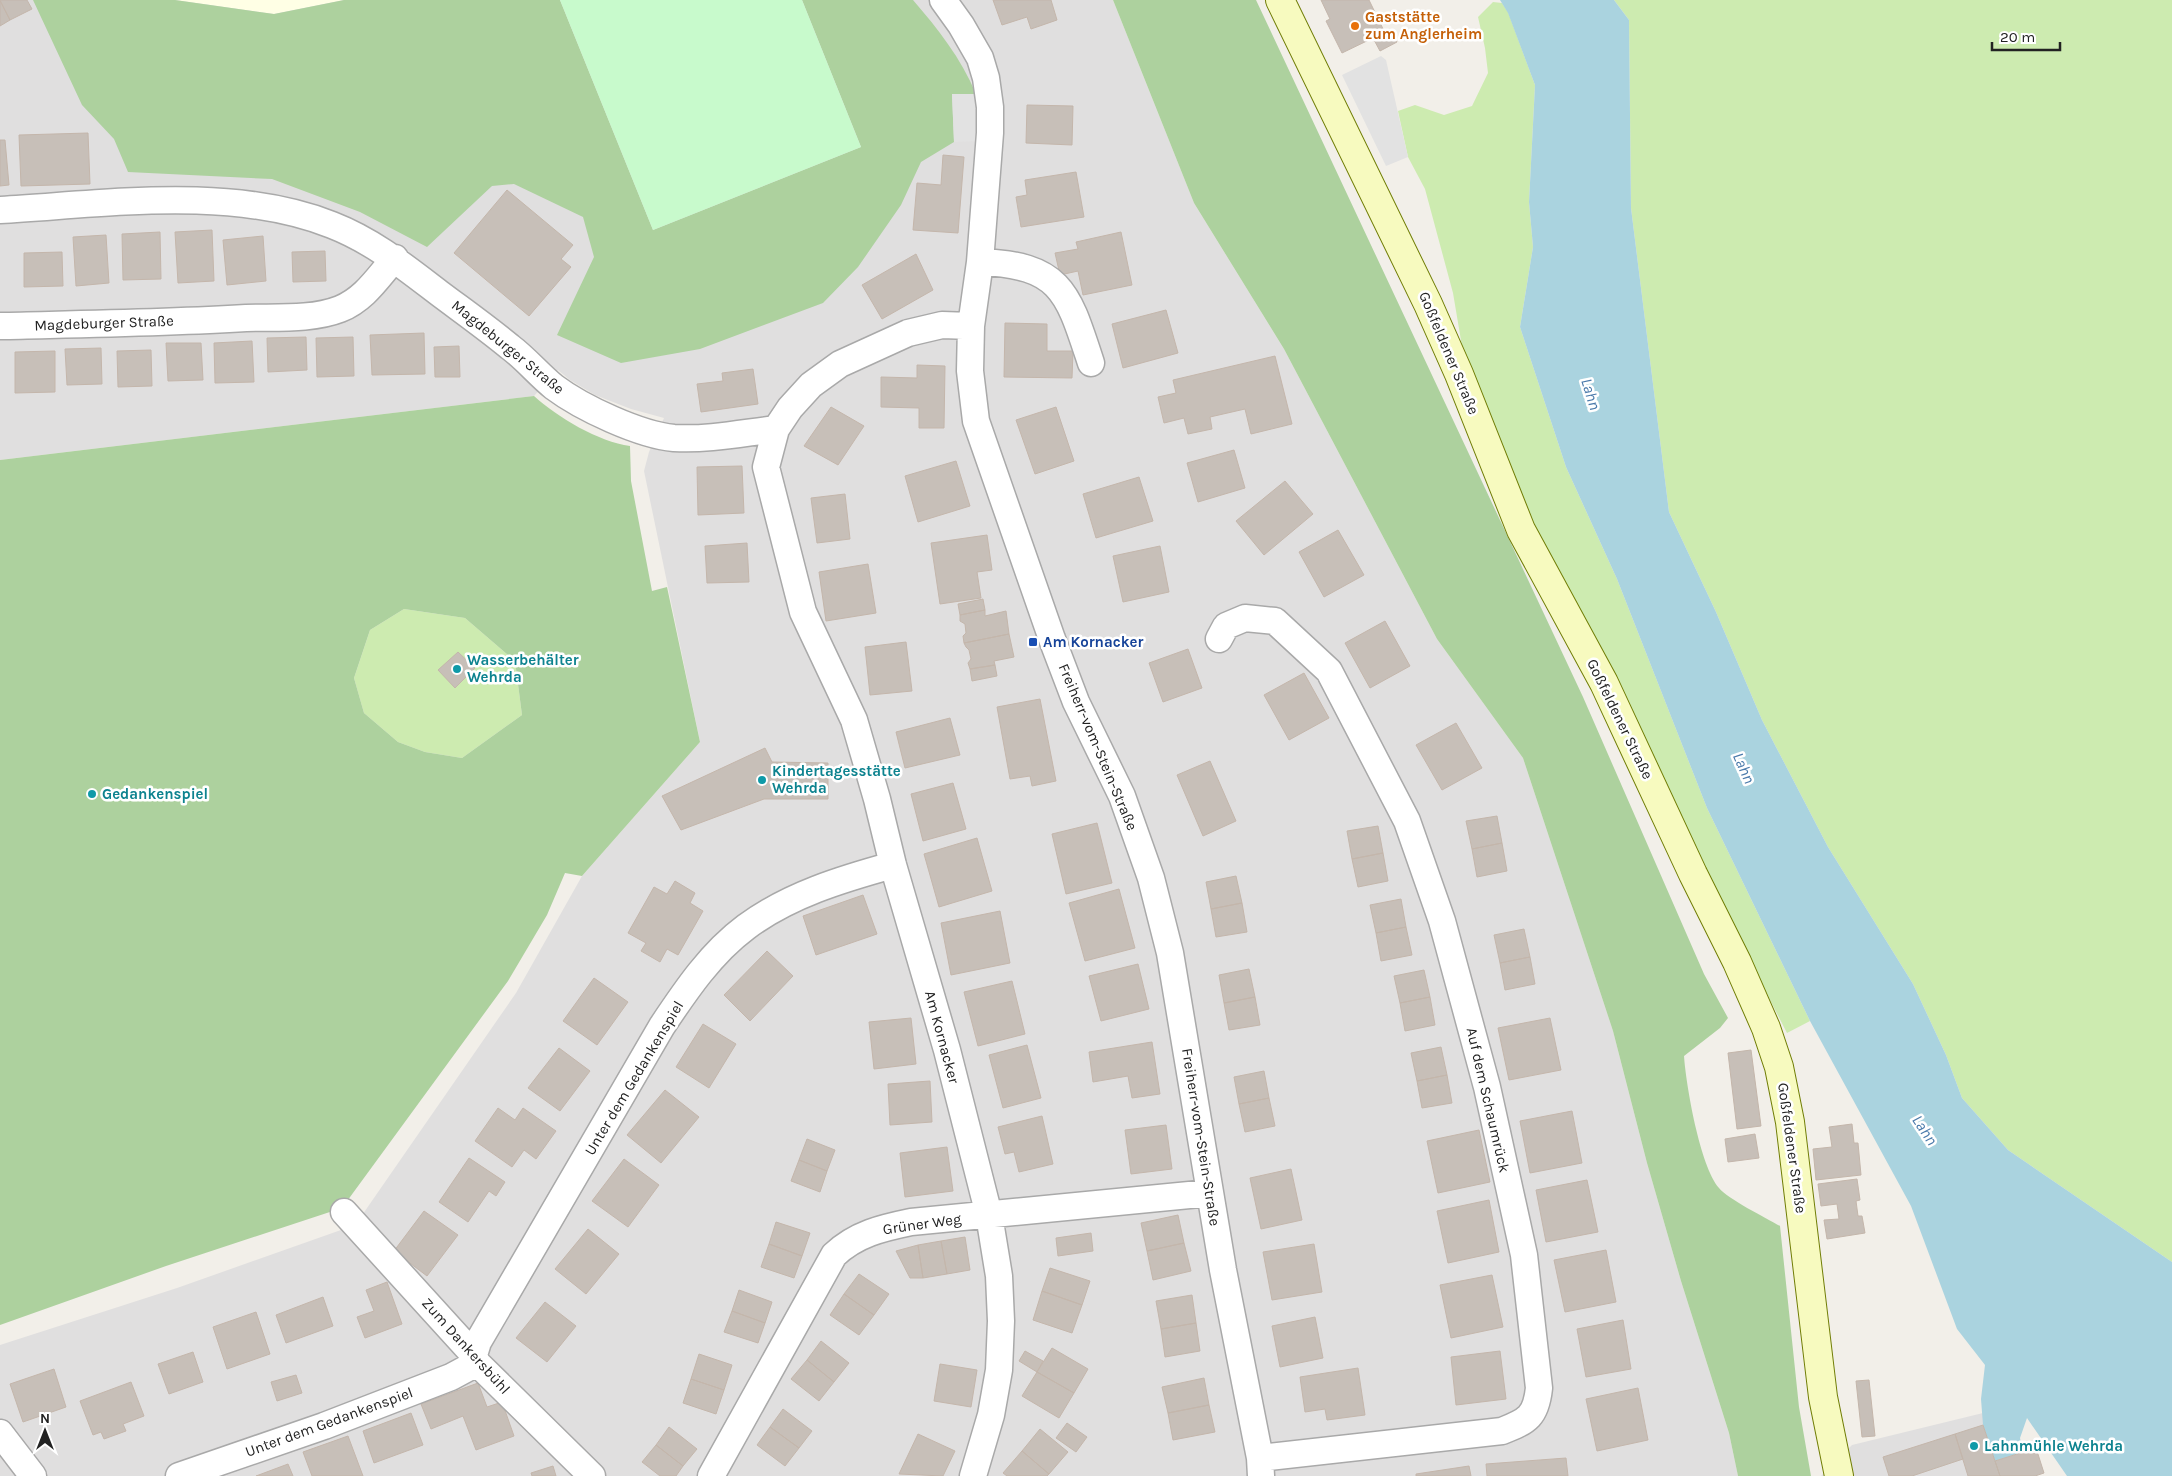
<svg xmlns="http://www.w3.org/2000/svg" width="2172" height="1476" font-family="Karla,sans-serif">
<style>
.residential{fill:#e0dfdf}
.education{fill:#ffffe5}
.grass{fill:#cdebb0}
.forest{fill:#add19e;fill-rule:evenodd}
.park{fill:#c8facc}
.parking{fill:#e2e2e2}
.water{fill:#aad3df}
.building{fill:#c7bfb8;stroke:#c4b6ab}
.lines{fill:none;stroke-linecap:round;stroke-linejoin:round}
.minor-casing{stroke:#a9a9a9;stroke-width:29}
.secondary-casing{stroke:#707d05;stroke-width:30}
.minor{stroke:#fff;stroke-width:26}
.secondary{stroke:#f7fabf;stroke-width:28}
.food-dot{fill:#e8710a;stroke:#fff;stroke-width:2}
.transit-dot{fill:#1a4fb4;stroke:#fff;stroke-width:2}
.culture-dot{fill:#0f9aa8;stroke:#fff;stroke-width:2}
.labels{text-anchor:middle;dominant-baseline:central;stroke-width:5;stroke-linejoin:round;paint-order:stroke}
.food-label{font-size:15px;font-weight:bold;fill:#c56008;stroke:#fff;text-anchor:start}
.street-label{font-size:15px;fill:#222;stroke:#fff}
.transit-label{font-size:15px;font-weight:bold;fill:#164399;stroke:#fff;text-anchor:start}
.culture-label{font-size:15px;font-weight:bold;fill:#0d838f;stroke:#fff;text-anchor:start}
.water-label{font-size:16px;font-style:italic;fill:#4a7aab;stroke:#fff}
</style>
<rect width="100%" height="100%" fill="#f2efe9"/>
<path class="residential" d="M0 0H1113L1194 203 1284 349 1437 639 1523 758 1613 1031 1647 1163 1681 1281 1729 1433 1738 1476H0V1345L177 1288 341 1230 358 1221 516 993 582 876 700 742 644 471 649 452 664 418 631 409 595 395 570 380 558 370 534 396 0 460Z
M1983 1413V1425L2000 1476H1821L1852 1445Z"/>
<path class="education" d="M175 0H344L274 14Z"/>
<path class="grass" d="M1614 0H2172V1262L2008 1150 1962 1098 1946 1055 1913 984 1828 847 1762 720 1716 612 1669 512 1631 208 1629 20Z
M1493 2 1502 3 1508 12 1535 85 1529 202 1533 247 1520 327 1566 467 1617 579 1707 808 1810 1021 1787 1033 1661 788 1486 426 1467 376 1453 293 1425 189 1408 157 1398 111 1415 105 1444 115 1472 106 1488 73 1485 48 1478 17Z
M404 609 465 618 515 661 522 715 462 758 425 752 398 742 364 713 354 678 370 630Z"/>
<path class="forest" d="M33 0H175L274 14 344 0H560L653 230 861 147 802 0H913C938 29 961 58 976 94H952L954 142 921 162 901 205 858 267 823 303 700 349 621 363 557 335 594 257 583 217 514 184 492 186 427 247 360 212 272 179 128 172 114 139 82 105Z
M1113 0H1256L1583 697 1704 974 1728 1018 1720 1028 1684 1056C1686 1085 1700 1166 1719 1188 1728 1199 1766 1218 1780 1226L1799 1407 1811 1476H1738L1729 1433 1681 1281 1647 1163 1613 1031 1523 758 1437 639 1284 349 1194 203Z
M534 396C557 417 599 442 630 446L631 481 652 591 667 587 700 742 582 876 565 873 547 915 508 981 342 1208 166 1266 0 1325V460ZM404 609 465 618 515 661 522 715 462 758 425 752 398 742 364 713 354 678 370 630Z"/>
<path class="park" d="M560 0H802L861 147 653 230Z"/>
<path class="parking" d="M1381 56 1386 60 1408 157 1386 166 1342 75Z
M952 94H976L978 141 954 142Z"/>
<path class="water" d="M1500 0H1614L1629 20 1631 208 1669 512 1716 612 1762 720 1828 847 1913 984 1946 1055 1962 1098 2008 1150 2172 1262V1476H2067L2027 1418 2020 1438 2023 1452 1995 1461 1983 1425 1981 1399 1985 1365 1957 1329 1911 1206 1810 1021 1707 808 1617 579 1566 467 1520 327 1533 247 1529 202 1535 85 1508 13Z"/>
<path class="building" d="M0 0H27L32 9 10 20Z
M993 0H1051L1057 20 1031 29 1027 17 1002 25Z
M1321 0H1369L1386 35 1392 32 1397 42 1380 51 1373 38 1342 53 1326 21 1330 19Z
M0 1 10 20 0 26Z
M1027 105 1073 106 1072 145 1026 143Z
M88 133 90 184 21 186 19 135Z
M0 140H5L9 185 0 186Z
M943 155 964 157 958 233 913 230 917 183 941 185Z
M1076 172 1084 217 1021 227 1016 197 1027 195 1025 180Z
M507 190 573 245 561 259 571 267 529 316 454 253Z
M212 230 214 281 178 283 175 232Z
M160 232 161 279 123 280 122 234Z
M1121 232 1132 285 1083 295 1078 271 1060 275 1055 253 1078 249 1076 242Z
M106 235 109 283 76 286 73 237Z
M263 236 266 281 227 285 223 240Z
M325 251 326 281 293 282 292 252Z
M62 252 63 286 24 287V253Z
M916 254 933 290 882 319 862 285Z
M1166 310 1178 353 1123 368 1112 324Z
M1005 323 1047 324V351H1073L1072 378 1004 377Z
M424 333 425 374 372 375 370 335Z
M306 337 307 370 268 372 267 338Z
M353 337 354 376 317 377 316 338Z
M252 341 254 382 215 383 214 343Z
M166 343H201L203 380 168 381Z
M459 346 460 377H435L434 347Z
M101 348 102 384 67 385 65 349Z
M151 350 152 386 118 387 117 351Z
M55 351V392L15 393V352Z
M1275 356 1292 424 1251 434 1245 409 1210 417 1212 429 1188 434 1184 418 1164 423 1158 397 1176 393 1173 380Z
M917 365 945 366 944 428H919V408L881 407V377L917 378Z
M753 369 758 404 701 412 697 384 723 381 722 373Z
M831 407 864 426 838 465 804 446Z
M1056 407 1074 461 1035 474 1016 420Z
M1234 450 1245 488 1198 502 1187 463Z
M956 461 970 506 918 522 905 476Z
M742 466 744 513 698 515 697 467Z
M1139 477 1153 521 1096 538 1083 494Z
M1285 481 1313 514 1264 555 1236 521Z
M845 494 850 539 817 543 811 498Z
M1338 530 1364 575 1324 597 1299 552Z
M987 535 992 570 977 572 981 598 940 604 931 543Z
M747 543 749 582 707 583 705 546Z
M1160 546 1169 592 1123 602 1113 556Z
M868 564 876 613 826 621 819 572Z
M983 599 985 610 960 615 958 604Z
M985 610V616L1006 611 1009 634 964 643 963 636 966 633 965 624 960 621V615Z
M1385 621 1410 666 1370 688 1345 643Z
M1009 634 1014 657 994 661 995 665 970 669 968 663 971 659 969 650 966 647 964 643Z
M906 642 912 691 870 695 865 647Z
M1188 649 1202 688 1163 702 1149 663Z
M458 652 475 668 455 688 438 670Z
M995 665 997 676 972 681 970 669Z
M1304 673 1329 718 1289 740 1264 695Z
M1040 699 1056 781 1032 786 1030 776 1010 779 997 707Z
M950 718 960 755 905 768 896 732Z
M1456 723 1482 768 1442 790 1416 745Z
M765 748 772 762 828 763V799H764L681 830 662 796Z
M1210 761 1236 821 1203 836 1177 775Z
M953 783 966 829 923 841 911 794Z
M1497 816 1502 843 1472 849 1466 821Z
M1097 823 1112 883 1066 894 1052 834Z
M1378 826 1383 853 1352 859 1347 831Z
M977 838 992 891 939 907 924 854Z
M1502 843 1507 871 1477 877 1472 849Z
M1383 853 1388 881 1358 887 1352 859Z
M1236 876 1242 903 1211 909 1206 882Z
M675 881 695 893 690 903 703 911 678 955 667 949 660 962 641 951 646 943 628 933 654 887 667 894Z
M1119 889 1135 948 1085 961 1069 903Z
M863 895 877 934 816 955 803 916Z
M1401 899 1406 927 1376 933 1370 905Z
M1242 903 1247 932 1216 937 1211 909Z
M1000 911 1010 963 951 975 941 923Z
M1406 927 1412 955 1381 961 1376 933Z
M1524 929 1530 957 1500 963 1494 935Z
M767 951 793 976 750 1021 724 995Z
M1530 957 1535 984 1505 990 1500 963Z
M1138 964 1149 1009 1101 1021 1089 976Z
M1249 969 1255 997 1224 1003 1219 975Z
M1424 970 1430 997 1400 1003 1394 976Z
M594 978 628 1002 597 1045 563 1021Z
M1012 981 1025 1034 978 1046 964 992Z
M1255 997 1260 1025 1229 1030 1224 1003Z
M1430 997 1435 1025 1405 1031 1400 1003Z
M911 1018 916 1064 874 1069 869 1022Z
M1550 1018 1561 1070 1509 1080 1498 1028Z
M703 1024 736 1044 709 1088 676 1067Z
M1152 1042 1160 1094 1132 1098 1128 1076 1093 1082 1089 1052Z
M1027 1045 1041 1098 1003 1108 989 1055Z
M1441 1047 1447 1075 1417 1081 1411 1053Z
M559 1048 590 1071 560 1111 528 1088Z
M1751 1050 1761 1126 1737 1129 1728 1053Z
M1264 1071 1269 1098 1239 1104 1234 1077Z
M1447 1075 1452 1103 1422 1108 1417 1081Z
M930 1081 932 1122 890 1125 888 1084Z
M665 1090 699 1117 661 1163 627 1135Z
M1269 1098 1275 1126 1245 1132 1239 1104Z
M498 1108 515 1120 523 1108 556 1131 536 1159 524 1150 512 1167 475 1141Z
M1572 1111 1582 1163 1530 1173 1520 1121Z
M1042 1116 1053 1164 1019 1172 1014 1152 1005 1154 998 1127Z
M1852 1124 1854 1143H1858L1861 1175 1816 1180 1813 1149 1832 1147 1829 1127Z
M1166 1125 1172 1169 1131 1174 1125 1130Z
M1479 1130 1490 1182 1438 1193 1427 1141Z
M1755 1134 1759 1158 1728 1162 1725 1139Z
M807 1139 835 1150 827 1171 799 1160Z
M947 1147 953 1191 905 1197 900 1153Z
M469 1158 505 1182 496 1196 489 1191 468 1222 439 1202Z
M624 1159 659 1185 628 1227 592 1201Z
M799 1160 827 1171 820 1192 791 1181Z
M1291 1169 1302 1220 1261 1229 1250 1178Z
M1857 1179 1860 1200 1856 1201 1858 1216H1862L1865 1233 1827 1239 1824 1220 1839 1219 1837 1204 1821 1206 1818 1184Z
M1587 1180 1598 1232 1546 1242 1536 1190Z
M1489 1200 1499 1252 1448 1263 1437 1211Z
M424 1211 458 1235 427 1276 394 1251Z
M1178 1215 1184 1243 1147 1251 1141 1223Z
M776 1222 810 1233 802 1256 769 1244Z
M588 1229 619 1254 586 1294 555 1269Z
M1091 1233 1093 1251 1058 1256 1056 1238Z
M965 1237 970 1270 947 1274 941 1241Z
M941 1241 947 1274 923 1278 918 1245Z
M1184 1243 1191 1271 1153 1280 1147 1251Z
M769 1244 802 1256 794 1278 761 1267Z
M1314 1244 1322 1292 1272 1300 1263 1252Z
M918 1245 923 1278H910L896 1251Z
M1606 1250 1616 1302 1565 1312 1554 1260Z
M1050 1268 1090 1281 1082 1305 1042 1291Z
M859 1274 889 1294 874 1315 844 1294Z
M1492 1275 1503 1327 1451 1338 1440 1285Z
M387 1282 402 1324 365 1338 357 1317 374 1311 366 1290Z
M739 1290 772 1302 765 1323 732 1311Z
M1042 1291 1082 1305 1072 1333 1033 1320Z
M844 1294 874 1315 859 1335 830 1315Z
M1192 1295 1196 1323 1161 1329 1156 1301Z
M323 1297 333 1326 286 1343 276 1315Z
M545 1302 576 1326 547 1362 516 1338Z
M732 1311 765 1323 758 1343 724 1332Z
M256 1312 270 1354 227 1369 213 1327Z
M1315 1317 1323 1358 1280 1367 1272 1326Z
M1623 1320 1631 1369 1586 1377 1577 1329Z
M1196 1323 1200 1351 1165 1357 1161 1329Z
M821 1341 849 1363 834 1382 807 1360Z
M1052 1348 1088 1369 1074 1393 1037 1372Z
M1025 1351 1043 1361 1037 1372 1019 1361Z
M1500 1351 1506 1399 1456 1405 1451 1357Z
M193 1352 203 1382 169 1394 158 1364Z
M699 1354 732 1365 724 1390 691 1379Z
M807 1360 834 1382 819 1401 791 1379Z
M940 1364 977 1370 971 1407 934 1401Z
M1358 1368 1365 1415 1327 1420 1325 1409 1305 1412 1300 1377Z
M54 1369 66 1407 23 1422 10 1384Z
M1037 1372 1074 1393 1059 1418 1022 1396Z
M296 1375 302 1393 277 1401 271 1382Z
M1204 1378 1209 1405 1168 1413 1162 1387Z
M691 1379 724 1390 716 1414 683 1403Z
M1869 1380 1875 1436 1862 1437 1856 1381Z
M131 1382 144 1416 123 1424 126 1431 104 1439 101 1432 93 1435 80 1401Z
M478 1383 487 1407 502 1402 514 1436 476 1450 463 1416 431 1429 421 1404Z
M1638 1388 1648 1440 1597 1451 1586 1399Z
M1209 1405 1215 1432 1173 1440 1168 1413Z
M783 1409 812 1431 799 1448 770 1427Z
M411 1413 423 1445 374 1463 363 1431Z
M1067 1423 1087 1437 1076 1452 1056 1438Z
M1983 1425 2000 1476H1968L1955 1434Z
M669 1427 697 1449 683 1466 656 1445Z
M770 1427 799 1448 785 1466 757 1445Z
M1040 1429 1068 1452 1049 1474 1022 1451Z
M918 1434 955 1451 943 1476 899 1474Z
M1955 1434 1963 1459 1912 1476H1889L1883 1457Z
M348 1436 363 1476H312L303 1452Z
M656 1445 683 1466 676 1476H660L642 1462Z
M2036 1448 2044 1473 2035 1476H2000L1995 1461Z
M1022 1451 1049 1474 1047 1476H1007L1003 1473Z
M1566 1458 1568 1476H1487L1486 1464Z
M288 1464 293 1476H256Z
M553 1466 556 1476H532L531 1473Z
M1469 1466 1471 1476H1416V1474Z"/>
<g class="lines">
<g class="minor-casing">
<path id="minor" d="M943 0 961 25 980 58 986 78 990 107V133L980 262 971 326 970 371 976 421 1052 639 1076 702 1122 796 1151 878 1170 953 1223 1270 1260 1458 1261 1476
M0 210C106 204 231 185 332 225 373 241 405 267 439 293 463 311 487 328 510 347 526 359 539 375 554 387 582 408 640 435 674 438 708 440 742 433 776 429
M980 262C1062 265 1068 293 1091 363
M0 326C82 324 164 323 246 318 276 317 312 320 340 309 365 299 378 277 395 258
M971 326 942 325 908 333 840 364 811 385 790 408 776 429 766 467 803 612 854 720 877 799 893 865 947 1050 989 1215 999 1276 1001 1321 999 1370 991 1415 973 1476
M1219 639 1226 626 1245 618 1275 621 1329 671 1407 821 1442 921 1487 1087 1524 1255 1539 1388C1536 1416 1528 1421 1502 1431L1260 1458
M344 1212 474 1355 477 1363 592 1476
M474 1355 478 1342 662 1026C686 990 711 953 746 927 789 895 842 879 893 865
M0 1433 33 1476
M179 1476 324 1426 451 1377 477 1363
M711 1476 834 1255C856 1234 882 1228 911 1222L1210 1193"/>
</g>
<g class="secondary-casing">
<path id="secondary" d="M1280 0 1428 304 1459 374 1521 530 1604 683 1693 874 1737 962 1766 1028 1779 1067 1790 1122 1823 1397 1839 1476"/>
</g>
<use href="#minor" class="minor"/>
<use href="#secondary" class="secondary"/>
</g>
<circle class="food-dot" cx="1355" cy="26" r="5"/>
<rect class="transit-dot" x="1028" y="637" width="10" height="10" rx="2.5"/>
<g class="culture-dot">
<circle cx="457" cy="669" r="5"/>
<circle cx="762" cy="780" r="5"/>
<circle cx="92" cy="794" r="5"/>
<circle cx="1974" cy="1446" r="5"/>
</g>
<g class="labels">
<g class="food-label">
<text x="1365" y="17">Gaststätte<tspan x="1365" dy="17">zum Anglerheim</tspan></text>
</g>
<g class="street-label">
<text transform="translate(104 323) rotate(-2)">Magdeburger Straße</text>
<text transform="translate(508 347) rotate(39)">Magdeburger Straße</text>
<text transform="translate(1449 353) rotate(67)">Goßfeldener Straße</text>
<text transform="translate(1620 719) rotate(64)">Goßfeldener Straße</text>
<text transform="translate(1098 747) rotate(67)">Freiherr-vom-Stein-Straße</text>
<text transform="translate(942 1037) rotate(75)">Am Kornacker</text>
<text transform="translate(634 1078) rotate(-59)">Unter dem Gedankenspiel</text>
<text transform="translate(1488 1100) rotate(77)">Auf dem Schaumrück</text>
<text transform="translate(1201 1137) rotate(81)">Freiherr-vom-Stein-Straße</text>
<text transform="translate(1792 1148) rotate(82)">Goßfeldener Straße</text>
<text transform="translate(922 1224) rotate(-8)">Grüner Weg</text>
<text transform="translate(466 1346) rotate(48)">Zum Dankersbühl</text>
<text transform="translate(329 1422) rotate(-20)">Unter dem Gedankenspiel</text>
</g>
<g class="transit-label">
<text x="1043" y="642">Am Kornacker</text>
</g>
<g class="culture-label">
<text x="467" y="660">Wasserbehälter<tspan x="467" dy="17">Wehrda</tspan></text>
<text x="772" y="771">Kindertagesstätte<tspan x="772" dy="17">Wehrda</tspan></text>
<text x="102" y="794">Gedankenspiel</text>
<text x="1984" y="1446">Lahnmühle Wehrda</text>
</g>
<g class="water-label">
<text transform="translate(1591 394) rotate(73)">Lahn</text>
<text transform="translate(1744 768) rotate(66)">Lahn</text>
<text transform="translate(1925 1130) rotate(57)">Lahn</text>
</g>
</g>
<g transform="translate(45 1431)" stroke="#ffffff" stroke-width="4" paint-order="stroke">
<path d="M0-4L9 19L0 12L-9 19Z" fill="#222222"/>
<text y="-8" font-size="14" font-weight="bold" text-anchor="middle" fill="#222222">N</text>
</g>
<path d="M1992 42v8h68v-8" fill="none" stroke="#222222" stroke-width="2.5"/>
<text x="2000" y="42" font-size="15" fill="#222222" stroke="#ffffff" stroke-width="4" paint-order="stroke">20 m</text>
</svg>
